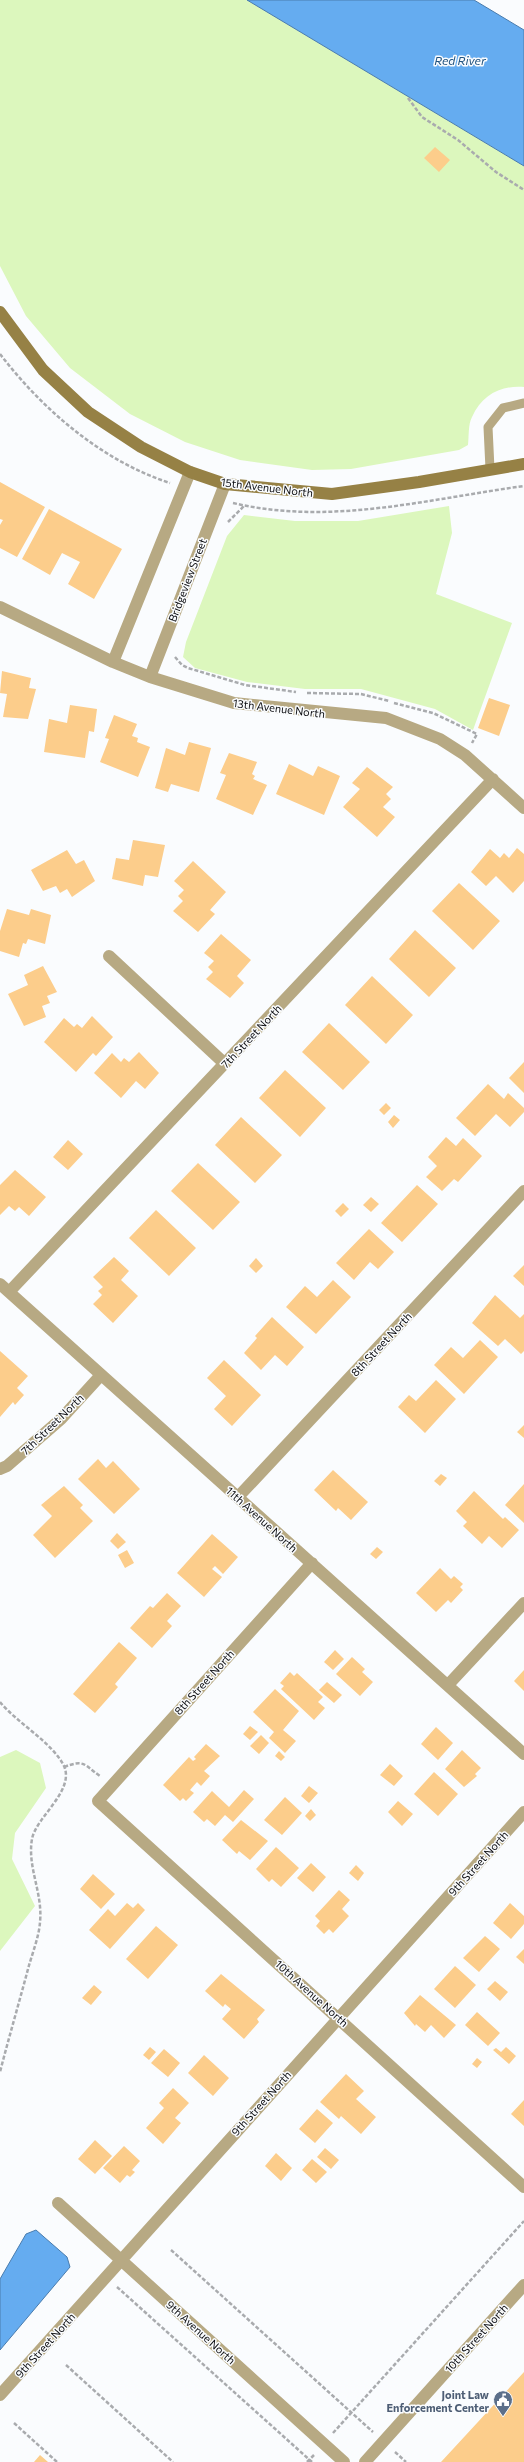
<svg xmlns="http://www.w3.org/2000/svg" width="524" height="2462" font-family="Commissioner,sans-serif">
<style>
.green{fill:#dcf7bd}
.water{fill:#65acf0;stroke:#4a7cad}
.building{fill:#fccd8b}
.lines{fill:none;stroke-linecap:round;stroke-linejoin:round}
.path{stroke:#a9abae;stroke-width:2.5;stroke-dasharray:4 2;stroke-linecap:butt}
.lane{stroke:#b7a983;stroke-width:9}
.street{stroke:#b7a983;stroke-width:12}
.secondary{stroke:#968145;stroke-width:12}
.labels{text-anchor:middle;dominant-baseline:central;stroke-width:3;stroke-linejoin:round;paint-order:stroke}
.street-label{font-size:11px;fill:#0b0c10;stroke:#fafcfe}
.service-label{font-size:11px;font-weight:bold;fill:#4e5e75;stroke:#fafcfe;text-anchor:end}
.water-label{font-size:12px;font-style:italic;fill:#225481;stroke:#fafcfe}
</style>
<rect width="100%" height="100%" fill="#fafcfe"/>
<path class="green" d="M0 0H247L524 166V387C501 385 482 395 472 417 468 424 469 437 468 445L459 450 351 469 312 470 240 460 185 442 130 414 70 368 26 316 0 266Z
M449 506 452 533 436 594 512 623 473 730 435 709 361 689H305L247 682 195 668 183 657 186 642 227 536 244 515 295 521H358Z
M16 1750 40 1763 46 1788 15 1833 12 1859 35 1906 0 1951V1757Z"/>
<path class="water" d="M247 0H474L524 30V166Z
M36 2230 67 2257 70 2267 0 2350V2279L26 2234Z"/>
<path class="building" d="M435 147 450 160 439 172 424 158Z
M0 482 45 507 17 557 0 548V525L3 520 0 519Z
M49 509 122 549 94 599 68 584 80 562 62 553 50 575 22 559Z
M2 671 31 678 29 688 36 689 28 719 3 717 7 694 0 693Z
M489 698 510 705 499 736 478 728Z
M70 705 97 709 94 732 89 731 85 758 44 752 49 719 67 723Z
M114 715 137 724 132 736 138 738 137 742 150 747 138 777 100 762 109 739 105 738Z
M189 742 211 748 199 792 171 784 168 792 155 788 166 748 185 755Z
M229 753 257 762 252 774 255 776 253 779 267 785 253 815 216 799 226 775 220 773Z
M289 764 313 776 318 766 340 776 324 815 276 794Z
M367 767 393 787 386 794 391 799 383 807 395 817 377 837 343 807 360 789 352 783Z
M133 840 165 845 158 877 145 875 143 886 112 879 116 858 129 860Z
M517 848 524 854V881L513 893 496 876 486 886 471 872 490 849 500 858 504 853 509 858Z
M67 850 76 864 84 860 95 881 72 897 67 889 60 893 56 886 43 891 31 870Z
M193 861 226 892 210 910 215 914 198 932 173 911 183 901 178 896 184 890 174 881Z
M459 883 500 921 473 950 432 911Z
M7 909 29 915 31 909 51 915 45 944 28 939 26 944 23 943 19 957 0 951V931Z
M415 930 456 968 429 997 389 959Z
M221 934 251 960 237 976 244 983 230 998 206 979 213 972 208 967 214 961 204 953Z
M43 966 57 992 47 996 50 1003 42 1006 46 1017 24 1026 8 994 28 985 24 975Z
M372 976 413 1015 386 1044 345 1005Z
M92 1016 113 1037 96 1056 93 1053 76 1072 44 1042 64 1018 74 1027 77 1024 82 1028Z
M329 1023 370 1062 343 1090 302 1052Z
M139 1052 159 1073 145 1089 136 1081 121 1098 94 1073 112 1053 121 1062 124 1058 129 1062Z
M524 1062V1093L509 1078Z
M285 1070 326 1108 300 1137 259 1098Z
M488 1084 504 1099 508 1093 524 1108V1112L510 1127 496 1114 475 1136 456 1118Z
M386 1103 391 1108 384 1115 379 1110Z
M394 1115 400 1120 393 1128 388 1122Z
M241 1117 282 1155 255 1183 215 1145Z
M446 1137 456 1146 463 1138 482 1156 458 1182 454 1179 442 1191 426 1177 437 1166 428 1157Z
M68 1140 83 1154 68 1170 53 1157Z
M198 1163 240 1202 213 1230 171 1191Z
M15 1170 46 1197 29 1216 19 1207 15 1211 9 1206 0 1215V1185Z
M417 1185 438 1204 402 1242 381 1223Z
M371 1197 379 1204 371 1212 363 1205Z
M343 1203 349 1209 341 1217 335 1211Z
M156 1210 196 1248 169 1276 129 1238Z
M369 1229 394 1252 378 1269 370 1262 354 1280 336 1263Z
M114 1257 129 1271 121 1280 138 1296 113 1323 93 1304 102 1295 98 1291 103 1287 93 1277Z
M256 1258 263 1266 256 1273 249 1266Z
M524 1265V1286L513 1276Z
M333 1280 351 1297 316 1334 286 1307 305 1286 317 1297Z
M495 1295 520 1318 524 1314V1351L521 1354 505 1339 498 1346 472 1323Z
M272 1317 304 1347 287 1366 275 1355 261 1370 244 1353 257 1338 255 1336Z
M480 1340 498 1357 464 1394 434 1365 451 1347 463 1358Z
M0 1351 28 1376 17 1388 24 1395 15 1405 13 1402 0 1417Z
M224 1360 261 1395 232 1426 214 1409 226 1396 207 1378Z
M436 1380 456 1399 425 1433 398 1407 409 1395 416 1401Z
M524 1425V1438L517 1432Z
M98 1459 106 1468 113 1461 140 1489 114 1514 78 1479Z
M333 1470 368 1502 351 1520 338 1508 336 1511 314 1490Z
M441 1474 447 1478 440 1486 434 1481Z
M524 1484V1523L505 1505Z
M64 1486 83 1505 80 1508 93 1521 55 1558 33 1535 52 1516 41 1505Z
M474 1491 503 1519 505 1517 519 1530 502 1548 489 1536 482 1544 463 1526 467 1522 456 1511Z
M117 1533 126 1542 118 1549 110 1541Z
M212 1534 238 1557 223 1574 215 1566 212 1569 222 1577 204 1597 177 1573Z
M377 1547 383 1552 376 1559 370 1554Z
M127 1550 134 1563 125 1568 118 1555Z
M440 1568 451 1579 454 1576 463 1584 460 1587 463 1590 451 1603 448 1600 436 1612 416 1593Z
M167 1593 181 1606 167 1621 172 1626 152 1648 130 1628 150 1606 153 1608Z
M119 1642 137 1658 115 1684 118 1687 95 1713 73 1694Z
M335 1650 344 1659 333 1670 324 1662Z
M352 1657 365 1669 362 1672 373 1682 360 1696 336 1674Z
M524 1670V1691L514 1681Z
M290 1672 294 1676 297 1673 323 1697 318 1702 325 1708 314 1720 281 1689 284 1686 280 1683Z
M327 1682 342 1695 334 1703 319 1690Z
M275 1689 299 1711 283 1730 296 1741 285 1753 269 1738 274 1732 253 1712Z
M250 1726 258 1732 250 1740 243 1734Z
M436 1727 453 1743 438 1760 421 1744Z
M261 1735 269 1743 259 1754 250 1746Z
M206 1744 220 1756 204 1771 210 1776 201 1786 197 1782 190 1790 194 1793 186 1801 183 1798 180 1801 163 1785 189 1757 193 1761 196 1759 194 1757Z
M462 1750 481 1768 475 1774 477 1776 464 1787 445 1769Z
M279 1751 285 1757 281 1761 275 1756Z
M390 1764 403 1776 394 1786 380 1775Z
M434 1772 458 1794 438 1816 414 1794Z
M309 1786 318 1793 309 1803 301 1796Z
M244 1790 254 1799 233 1822 225 1815 215 1826 207 1819 204 1822 193 1812 212 1791 229 1807Z
M285 1797 302 1813 282 1835 264 1820Z
M398 1801 413 1814 402 1826 388 1812Z
M311 1809 316 1815 310 1821 305 1816Z
M241 1820 268 1841 250 1860 239 1851 237 1854 222 1840Z
M276 1847 299 1868 281 1887 272 1879 269 1882 256 1869Z
M311 1863 326 1877 313 1892 297 1878Z
M356 1865 364 1873 358 1881 349 1873Z
M93 1874 115 1894 101 1909 80 1889Z
M339 1890 350 1900 342 1909 349 1916 333 1933 329 1929 324 1934 316 1926 320 1921 315 1916Z
M127 1903 133 1908 138 1903 145 1910 110 1949 89 1930 108 1909 115 1916Z
M510 1903 524 1916V1924L511 1939 493 1923Z
M156 1926 178 1945 148 1979 126 1959Z
M485 1936 500 1949 479 1972 463 1958Z
M524 1949V1964L516 1957Z
M455 1966 476 1985 455 2008 434 1989Z
M221 1974 265 2010 257 2019 259 2022 244 2039 222 2019 231 2009 225 2004 223 2007 205 1991Z
M495 1981 508 1992 500 2001 487 1989Z
M94 1985 102 1992 91 2005 82 1998Z
M420 1995 456 2025 444 2038 431 2025 425 2032 416 2024 415 2026 404 2013Z
M477 2012 500 2033 488 2046 465 2025Z
M150 2047 156 2052 149 2060 143 2055Z
M506 2047 516 2056 509 2064 493 2050 496 2048 501 2052Z
M164 2049 180 2063 168 2077 151 2063Z
M204 2055 229 2078 213 2096 188 2073Z
M477 2058 482 2062 477 2068 472 2064Z
M346 2074 364 2091 356 2099 376 2117 361 2134 341 2116 339 2119 320 2102Z
M173 2088 189 2103 175 2118 181 2123 163 2144 146 2128 164 2108 159 2103Z
M524 2100V2126L511 2114Z
M317 2109 333 2123 315 2143 299 2129Z
M95 2140 112 2156 95 2174 78 2159Z
M124 2146 140 2161 132 2170 135 2172 130 2177 127 2175 120 2183 103 2168Z
M325 2148 339 2160 331 2169 317 2157Z
M276 2153 292 2168 281 2181 265 2166Z
M312 2159 327 2172 316 2183 302 2170Z
M524 2372V2462H441Z
M40 2455 48 2462H34Z"/>
<g class="lines">
<path class="path" d="M408 98 422 117 458 140 496 172 524 190
M0 354C43 410 102 461 170 483
M233 503C330 526 428 499 524 486
M228 522 244 506
M175 657 182 665 188 668 245 685 296 692
M307 693 361 694 389 701
M394 703 433 713 477 734 472 743
M0 1702C17 1723 52 1742 64 1766 75 1791 36 1817 32 1839 27 1867 43 1893 40 1922 39 1937 32 1954 28 1969 19 2003 9 2037 0 2072
M64 1767C85 1759 84 1765 100 1776
M171 2250 373 2432
M117 2287 312 2462
M66 2365 173 2462
M14 2423 57 2462
M333 2433 524 2221
M395 2452 406 2462
M307 2462 314 2455"/>
<path class="lane" d="M490 469 488 427 503 408 524 403"/>
<path class="street" d="M0 607 113 662 150 677 234 703 386 718 440 739 465 755 524 808
M113 662 190 472
M150 677 225 484
M109 956 224 1063
M0 1284 524 1754
M9 1292 493 779
M0 1469 7 1466 61 1419 101 1375
M238 1497 524 1191
M312 1563 98 1801 524 2187
M448 1685 524 1603
M58 2203 344 2462
M0 2395 524 1812
M365 2462 524 2285"/>
<path class="secondary" d="M0 312 43 370 88 412 141 447 190 472 225 484 332 494 419 482 524 464"/>
</g>
<defs>
<g id="civic-pin" transform="scale(1)"><path d="M0 17L-7.5 6A9.5 9.5 0 1 1 7.5 6Z" fill="#5c6f8a" stroke="#fafcfe"/><path d="M-.6-6.5H3V-4.5H.6V-3L4-1V1h2V6H-6V1h2V-1L-.6-3ZM-1.2 2.5V6h2.4V2.5Z" fill="#fff"/></g>
</defs>
<g fill-rule="evenodd">
<use href="#civic-pin" x="503" y="2400"/>
</g>
<g class="labels">
<g class="street-label">
<text transform="translate(267 487) rotate(7)">15th Avenue North</text>
<text transform="translate(187 580) rotate(-69)">Bridgeview Street</text>
<text transform="translate(279 708) rotate(7)">13th Avenue North</text>
<text transform="translate(251 1036) rotate(-47)">7th Street North</text>
<text transform="translate(381 1344) rotate(-47)">8th Street North</text>
<text transform="translate(52 1424) rotate(-44)">7th Street North</text>
<text transform="translate(262 1519) rotate(42)">11th Avenue North</text>
<text transform="translate(204 1682) rotate(-48)">8th Street North</text>
<text transform="translate(478 1863) rotate(-48)">9th Street North</text>
<text transform="translate(312 1993) rotate(42)">10th Avenue North</text>
<text transform="translate(261 2103) rotate(-48)">9th Street North</text>
<text transform="translate(201 2332) rotate(42)">9th Avenue North</text>
<text transform="translate(476 2338) rotate(-48)">10th Street North</text>
<text transform="translate(45 2345) rotate(-48)">9th Street North</text>
</g>
<g class="service-label">
<text x="489" y="2394">Joint Law<tspan x="489" dy="13">Enforcement Center</tspan></text>
</g>
<g class="water-label">
<text x="460" y="60">Red River</text>
</g>
</g>
</svg>
